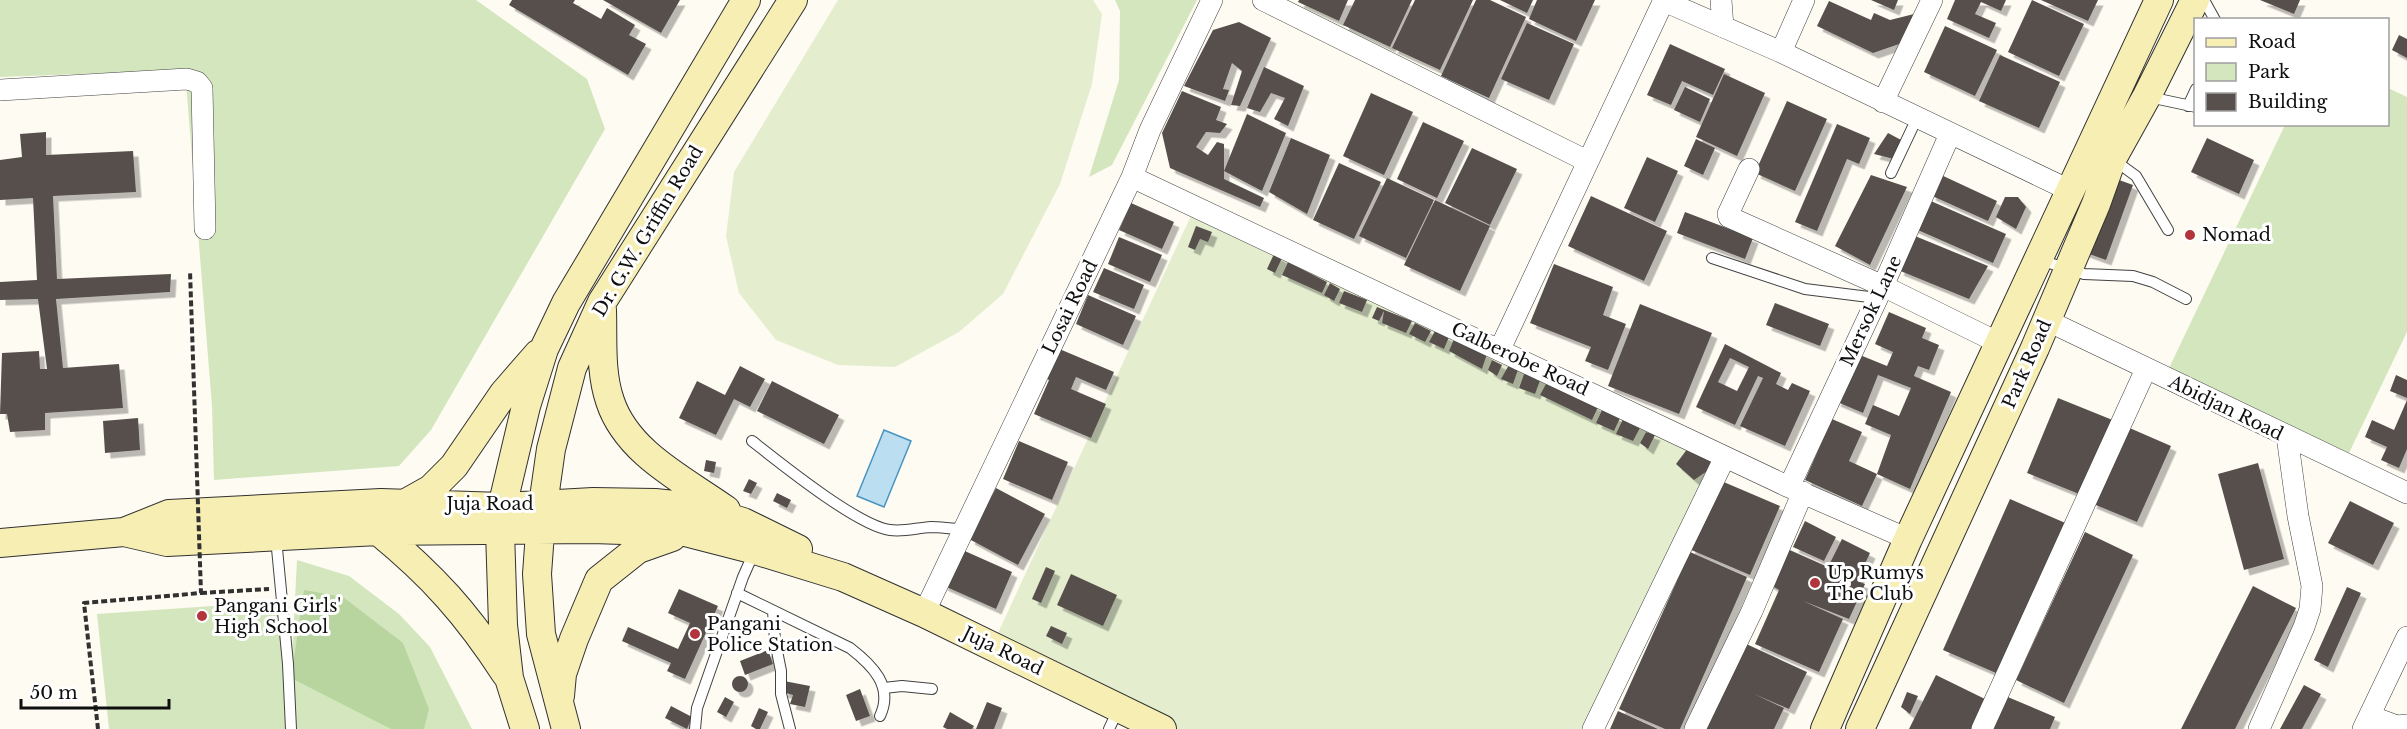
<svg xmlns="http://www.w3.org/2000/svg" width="2407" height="729" font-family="'Libre Baskerville',serif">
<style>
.green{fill:#d4e6be}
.forest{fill:#b8d59f}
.pitch{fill:#e4eecf}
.water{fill:#bbdef1;stroke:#4994c1;stroke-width:1.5}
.building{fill:#57504c;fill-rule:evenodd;filter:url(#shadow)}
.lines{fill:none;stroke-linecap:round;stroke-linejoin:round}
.lane-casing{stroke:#424242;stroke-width:12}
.street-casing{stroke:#424242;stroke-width:22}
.secondary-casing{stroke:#313131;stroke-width:30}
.path{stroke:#313131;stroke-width:4;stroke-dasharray:6 3;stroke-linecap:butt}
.lane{stroke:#fff;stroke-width:10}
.street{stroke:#fff;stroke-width:21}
.secondary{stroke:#f7eeb4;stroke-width:28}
.path-bridge{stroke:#313131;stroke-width:4;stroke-dasharray:6 3;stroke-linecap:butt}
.poi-dot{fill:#b2343c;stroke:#fff;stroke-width:2}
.labels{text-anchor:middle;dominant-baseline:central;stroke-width:6;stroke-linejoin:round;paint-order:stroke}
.street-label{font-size:18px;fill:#0f0f0f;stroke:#fff}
.poi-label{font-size:18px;fill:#0f0f0f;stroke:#fff;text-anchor:start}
</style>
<defs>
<filter id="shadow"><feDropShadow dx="5.5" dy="5.5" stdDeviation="0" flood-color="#0004"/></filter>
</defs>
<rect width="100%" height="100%" fill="#fefbf2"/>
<path class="green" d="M0 0H476L587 79 605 129 431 430 399 466 214 480 212 406 185 70 0 77Z
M1115 0H1197L1112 165 1089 177 1119 80 1120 11Z
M2388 88 2407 97V332L2349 453 2169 368 2285 125 2388 124Z
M297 560 349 576 399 614 430 647 472 729H297L291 678Z
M284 601 288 729H109L97 614Z"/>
<path class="forest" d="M304 590 343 597 403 643 429 709 424 729H391L291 678Z"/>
<path class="pitch" d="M838 0H1093L1102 14 1092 84 1060 184 1003 294 959 332 895 367 838 365 776 340 739 293 726 236 734 172Z
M1195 207 1725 457 1593 729H1162L992 646Z"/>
<path class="water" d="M884 430 911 441 884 507 857 496Z"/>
<path class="building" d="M512 0H575L573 3 601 19 607 8 635 25 629 35 646 44 628 75 509 5Z
M603 0H680L661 33Z
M1299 0H1348L1339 21 1298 2Z
M1355 0H1412L1390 47 1343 25Z
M1415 0H1473L1440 70 1392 48Z
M1476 0H1490L1526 17 1489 98 1441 76Z
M1500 0H1533L1527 13Z
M1537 0H1595L1576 41 1529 19Z
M1871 0H1898L1894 10Z
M1955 0H2006L2001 11 1981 2 1975 14 1996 23 1989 38 1947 19Z
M2032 0 2084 24 2059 76 2008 52Z
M2041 0H2098L2088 21Z
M2260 0H2300L2294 14Z
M1829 1 1871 20 1874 13 1890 20 1914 14 1902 43 1873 53 1817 26Z
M1239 22 1271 38 1240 106 1231 105 1242 71 1232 63 1223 89 1229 90 1225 101 1184 86 1213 30Z
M1527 23 1574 44 1549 100 1501 79Z
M1945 26 1997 50 1975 96 1924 72Z
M2399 35 2407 39V58L2392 50Z
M1670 44 1725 69 1713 95 1682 81 1671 105 1647 95Z
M2000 55 2060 82 2039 128 1979 101Z
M1264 67 1304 86 1288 126 1274 119 1285 98 1271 93 1260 112 1247 108Z
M1724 74 1765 93 1737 156 1696 137Z
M1685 87 1710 99 1700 122 1674 110Z
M1182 91 1221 107 1216 120 1227 124 1220 133 1206 132 1196 147 1208 155 1217 142 1224 144V179L1264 198 1260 207 1170 168 1162 133Z
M1371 93 1413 112 1384 175 1343 156Z
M1787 101 1827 119 1795 191 1755 173Z
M1247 114 1286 133 1262 191 1224 171Z
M1423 122 1464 141 1437 198 1397 179Z
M1837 124 1870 138 1859 164 1847 159 1817 231 1795 222Z
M46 132V155L133 151 136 192 53 196 57 279 171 274 170 292 56 299 63 368 119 364 123 408 45 413V430L10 432 7 414H0L2 353 39 351 40 369H47L38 299 0 300V282L37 280 33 198 0 200V160L22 157 20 134Z
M1888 133 1903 141 1894 159 1874 154Z
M1291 138 1330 155 1307 214 1269 192Z
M2207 138 2254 160 2239 194 2191 172Z
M1696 139 1715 148 1703 175 1684 166Z
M1472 148 1517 169 1490 225 1445 203Z
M1647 157 1678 171 1655 222 1624 208Z
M1339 163 1381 182 1354 239 1313 220Z
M1939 174 1997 201 1988 221 1930 195Z
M1871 175 1907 187 1870 265 1835 246Z
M2108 176 2133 185 2106 260 2081 251Z
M1387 178 1434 200 1406 258 1359 236Z
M1591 196 1667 231 1644 281 1568 246Z
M2005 197H2018L2026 207 2016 229 1996 217Z
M1924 198 2006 234 1993 263 1911 227Z
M1435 200 1490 226 1460 291 1404 265Z
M1131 203 1174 222 1162 249 1119 230Z
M1685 212 1753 238 1745 259 1677 233Z
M1196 226 1212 232 1208 242 1200 239 1195 250 1188 247Z
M1915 236 1988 266 1969 299 1898 270Z
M1119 237 1162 255 1150 282 1108 264Z
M1274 254 1282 258 1275 273 1267 269Z
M1288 262 1327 282 1322 293 1282 275Z
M1554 264 1613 287 1603 315 1626 324 1608 370 1585 361 1591 347 1530 323Z
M1104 268 1144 285 1134 309 1093 292Z
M1330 283 1340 289 1334 301 1324 295Z
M1344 291 1367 300 1362 312 1339 303Z
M1088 295 1136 316 1123 345 1076 324Z
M1775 303 1829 324 1820 346 1766 325Z
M1640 304 1712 333 1679 414 1608 386Z
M1377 307 1412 321 1406 333 1382 323 1384 311 1379 321 1372 318Z
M1889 312 1926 328 1922 338 1939 345 1929 370 1918 366 1914 376 1951 392 1910 489 1877 474 1862 506 1805 480 1832 419 1862 432 1849 461 1877 474 1891 435 1865 424 1873 405 1899 416 1911 388 1878 375 1863 413 1835 401 1855 353 1887 366 1893 352 1875 344Z
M1415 323 1431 331 1425 342 1409 334Z
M1435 331 1449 337 1444 349 1429 342Z
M1454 339 1487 354 1482 369 1449 351Z
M1725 344 1781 373 1776 384 1788 390 1792 383 1810 391 1785 446 1740 426 1763 378 1758 376 1735 425 1696 407ZM1730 358 1749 367 1737 391 1718 382Z
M1057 348 1114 372 1106 390 1076 377 1071 389 1106 404 1091 438 1034 414 1049 380 1044 377Z
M1492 360 1502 365 1497 376 1488 370Z
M1510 363 1519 367 1513 384 1501 379Z
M740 366 765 379 750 407 734 399 716 435 679 418 697 381 725 395Z
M1525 371 1541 378 1535 394 1519 388Z
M2396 375 2407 380V398L2390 391Z
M772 381 839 415 824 444 757 411Z
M1547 382 1598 407 1592 420 1540 395Z
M2058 398 2115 421 2084 496 2027 473Z
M2407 400V449L2399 468 2381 460 2387 447 2365 437 2372 420 2394 430Z
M1602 410 1620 418 1614 431 1596 423Z
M138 418 140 450 105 453 103 421Z
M1623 419 1641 426 1633 441 1616 434Z
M2125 426 2171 446 2137 522 2091 503Z
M1646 432 1655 435 1648 449 1640 443Z
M1019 441 1068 462 1052 500 1003 479Z
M1688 448 1716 465 1694 480 1676 464Z
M706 460 716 462 714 473 704 471Z
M2258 463 2284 559 2244 570 2218 474Z
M749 479 757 483 751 494 743 491Z
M1719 480 1780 506 1750 575 1689 549Z
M996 488 1045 514 1018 565 969 539Z
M777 493 791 500 787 508 773 501Z
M2010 499 2070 525 2003 676 1943 650Z
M2350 501 2394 523 2373 565 2328 543Z
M1805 521 1836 537 1824 561 1793 547Z
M2085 532 2133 555 2064 703 2016 680Z
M1842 539 1870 553 1857 581 1865 584 1849 619 1803 601 1843 619 1819 672 1755 644 1779 590 1767 583 1783 547 1828 567Z
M958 548 1012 572 996 609 942 585Z
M1690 552 1747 577 1680 729H1665L1619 709Z
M1046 567 1055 571 1041 603 1032 599Z
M1071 574 1117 595 1103 626 1057 605Z
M2253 586 2296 608 2235 729H2181Z
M2347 587 2361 593 2328 667 2314 660Z
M679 589 718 606 685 679 667 671 671 663 622 641 628 627 678 649 690 623 668 613Z
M1051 626 1067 633 1062 644 1046 636Z
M1742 642 1807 672 1789 709 1754 694 1784 708 1774 729H1703Z
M768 650 773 664 745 675 740 661Z
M1936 675 1987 700 1973 729H1909Z
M732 684a8 8 0 1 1 16 0a8 8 0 1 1-16 0Z
M784 681 810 686 805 707 790 704 793 695 782 692Z
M2304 685 2321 694 2302 729H2280Z
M860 689 870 716 856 721 846 695Z
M1907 692 1918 696 1910 714 1901 707Z
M2003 695 2055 717 2050 729H1988Z
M725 697 734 702 726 717 717 712Z
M987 702 1002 708 994 729H976Z
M671 706 692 717 687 729 665 718Z
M759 708 768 712 760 729H756L751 726Z
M1618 711 1658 729H1610Z
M950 712 974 726 972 729H947L943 727Z"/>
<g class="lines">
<g class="lane-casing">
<path id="lane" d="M2204 0 2215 20
M2149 97 2196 107
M2188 106 2196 89
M2114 160 2136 176 2168 230
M1891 173 1917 118
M1712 258 1805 289 1877 298
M2040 260 2084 274 2133 276 2153 282 2186 299
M752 441C780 463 858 526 890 530 904 532 916 528 931 527 941 527 952 529 963 529
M276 538 288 664 291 729
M737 593 850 648C872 665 894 686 880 716
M773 611 775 641 781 671V694L790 729
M884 688 902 686 932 689
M695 729 697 708 743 577 755 550
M1109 729 1119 708"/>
</g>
<g class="street-casing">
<path id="street" d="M1263 0 1587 161
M1721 0 1723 27
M1664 1 1781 52 2069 190
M1781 52 1804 0
M0 90 187 79 197 82 202 88 205 229
M1883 102 1932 0
M1749 169 1728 214 1729 217 1883 286 1999 343
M1132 177 1789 487 1908 539
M2046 320 2407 493
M1500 349 1664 0
M1789 487 1883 286 1950 134
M924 613 1132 177 1150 130 1212 0
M2370 716 2397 726 2407 725
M1593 729 1725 457
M1695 729 1752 611 1803 492
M1982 729 2146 369
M2259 729 2304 627 2310 609 2312 586 2298 516 2287 436
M2363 729 2407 637"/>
</g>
<g class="secondary-casing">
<path id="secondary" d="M602 310C603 340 600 372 610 401 627 453 684 480 726 510
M406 503 431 489 454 466 504 393 538 354
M378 531C433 576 467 614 506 674
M124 532 167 542 378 531 592 529 685 532 755 550 843 577 924 613 1162 729
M0 543 124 532 169 514 381 503 502 507 593 502 655 503 693 507 743 522 798 549
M560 696 562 674 574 639 599 580 638 549 672 537
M525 729 509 678 503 625 500 531 502 507 526 406 544 349 566 303 746 0
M566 729 541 634 537 574 541 519 551 449 572 368 602 302 793 0
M1825 729 1908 539 2159 0
M1860 729 2035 348 2096 204 2112 159 2147 96 2195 0"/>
</g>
<path class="path" d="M201 593 269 589"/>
<use href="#lane" class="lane"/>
<use href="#street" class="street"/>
<use href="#secondary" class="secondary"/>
<path class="path-bridge" d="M98 729 84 603 201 593 190 271"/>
</g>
<g class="poi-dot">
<circle cx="2190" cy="235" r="6"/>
<circle cx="1815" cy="583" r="6"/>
<circle cx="202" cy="616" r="6"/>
<circle cx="695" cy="634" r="6"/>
</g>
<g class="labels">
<g class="street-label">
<text transform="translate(648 231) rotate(-59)">Dr. G.W. Griffin Road</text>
<text transform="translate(1070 307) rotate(-64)">Losai Road</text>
<text transform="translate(1871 311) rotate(-65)">Mersok Lane</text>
<text transform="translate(1520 359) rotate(25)">Galberobe Road</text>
<text transform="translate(2027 364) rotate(-66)">Park Road</text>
<text transform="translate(2226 408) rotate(26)">Abidjan Road</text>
<text x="490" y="504">Juja Road</text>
<text transform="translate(1003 651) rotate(26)">Juja Road</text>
</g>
<g class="poi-label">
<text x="2202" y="235">Nomad</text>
<text x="1827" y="573">Up Rumys<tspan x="1827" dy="21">The Club</tspan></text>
<text x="214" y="606">Pangani Girls'<tspan x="214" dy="21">High School</tspan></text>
<text x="707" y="624">Pangani<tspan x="707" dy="21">Police Station</tspan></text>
</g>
</g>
<rect x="2194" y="18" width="195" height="108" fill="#ffffff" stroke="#9f9f9f" stroke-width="1.5"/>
<rect x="2206" y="38" width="30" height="9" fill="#f7eeb4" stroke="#9f9f9f" stroke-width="1.5"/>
<text x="2248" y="48" font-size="18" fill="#0f0f0f">Road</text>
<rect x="2206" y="63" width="30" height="18" fill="#d4e6be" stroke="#9f9f9f" stroke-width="1.5"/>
<text x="2248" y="78" font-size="18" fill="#0f0f0f">Park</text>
<rect x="2206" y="93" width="30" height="18" fill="#57504c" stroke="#9f9f9f" stroke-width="1.5"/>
<text x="2248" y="108" font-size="18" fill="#0f0f0f">Building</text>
<path d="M21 699v9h148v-9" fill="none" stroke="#0f0f0f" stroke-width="3"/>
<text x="30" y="699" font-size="18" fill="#0f0f0f" stroke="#ffffff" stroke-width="4.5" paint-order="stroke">50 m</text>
</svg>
